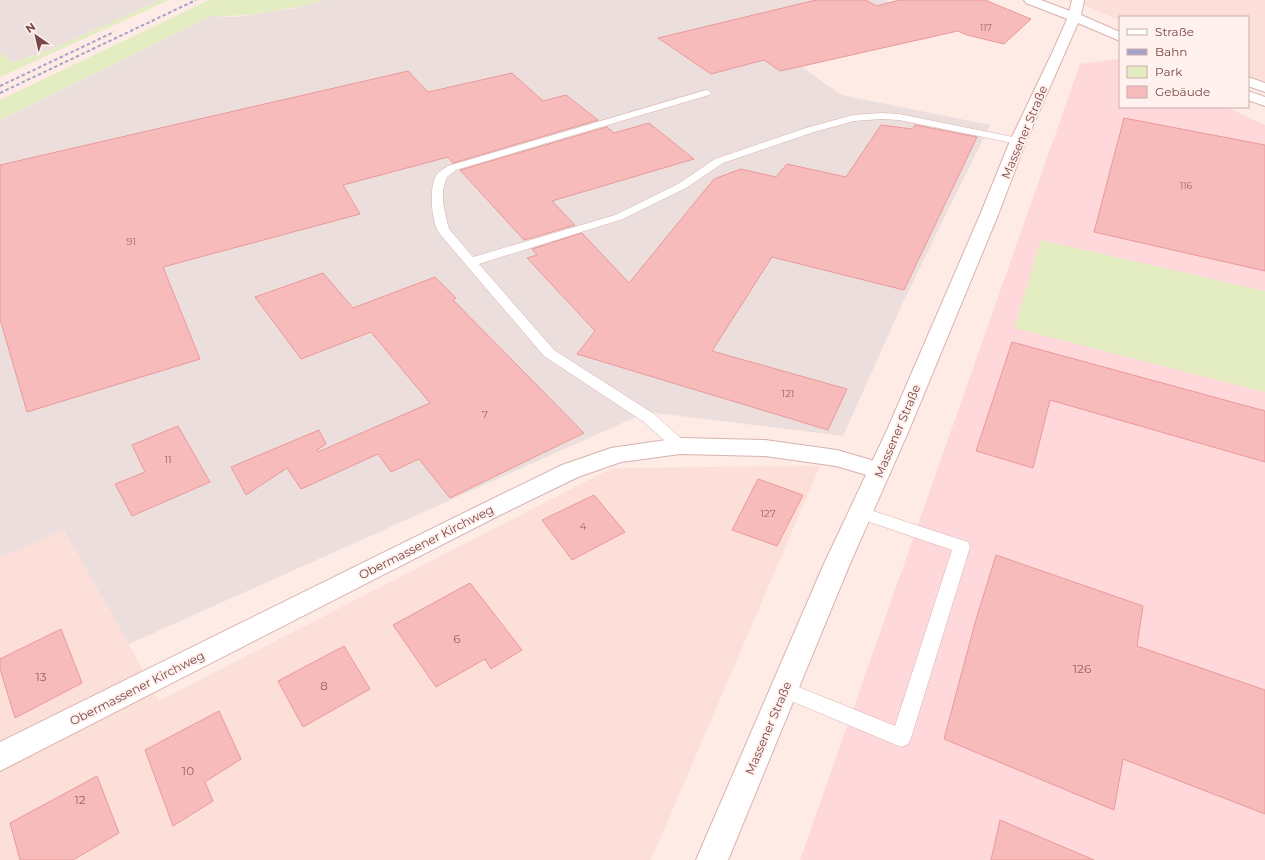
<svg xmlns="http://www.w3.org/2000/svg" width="1265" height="860" font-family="Montserrat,sans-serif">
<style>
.residential{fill:#fcdfd8}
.commercial{fill:#ffd8db}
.industrial{fill:#ecdedc}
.green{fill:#e4edc1}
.building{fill:#f6bbba;stroke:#ea9999}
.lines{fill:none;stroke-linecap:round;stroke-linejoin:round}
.service-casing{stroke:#d6b2af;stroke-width:1}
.minor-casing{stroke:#d6b2af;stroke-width:2}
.tertiary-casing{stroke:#d6b2af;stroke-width:2}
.secondary-casing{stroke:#dbb2ad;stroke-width:2}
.service{fill:#fff;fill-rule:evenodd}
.minor{fill:#fff;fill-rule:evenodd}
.tertiary{fill:#fff;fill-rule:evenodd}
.secondary{fill:#fff;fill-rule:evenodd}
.rail{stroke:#a8a1c9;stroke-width:2;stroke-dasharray:3.5 2.5;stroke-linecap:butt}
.labels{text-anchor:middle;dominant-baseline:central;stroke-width:4;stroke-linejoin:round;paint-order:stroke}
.far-number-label{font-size:9px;fill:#996464}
.number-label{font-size:10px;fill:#996464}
.street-label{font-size:12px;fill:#7a4748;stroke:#fff1ed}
.near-number-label{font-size:12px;fill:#996464}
</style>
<rect width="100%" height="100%" fill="#feebe5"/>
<path class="residential" d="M1065 0H1265V83L1248 76V17H1120V21L1089 7Z
M820 466 651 860H0V557L64 530 129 644 159 701 612 468Z"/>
<path class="commercial" d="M1118 59 1120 60V107H1226L1265 125V860H800L1080 64Z"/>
<path class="industrial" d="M0 0H160L55 48 11 63 0 52Z
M325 0H885L952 32 802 67 841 95 990 125 904 300 843 436 647 412 129 644 64 530 0 557V120L211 16 236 17 295 8Z"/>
<path class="green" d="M160 0H169L0 77V52L12 63 55 48Z
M209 0H325C287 10 250 17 211 16L0 120V100Z
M1041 240 1265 291V392L1014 328Z"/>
<path class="building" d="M816 0H865L877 6 899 0H985L1031 19 1004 44 967 35 958 31 780 71 764 60 711 74 658 38Z
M408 71 428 92 512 73 543 101 566 95 598 120 453 163 448 157 343 185 360 214 163 267 200 359 27 412 0 319V165Z
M1124 118 1265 145V271L1094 232Z
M649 123 694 159 552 201 575 225 524 240 460 170 607 127 614 133Z
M881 125 912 129 915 125 977 137 904 290 772 257 712 351 847 389 828 430 577 354 595 331 527 258 537 255 532 249 582 233 629 283 714 179 741 169 776 177 787 164 846 177Z
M323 273 353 308 435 277 456 298 453 300 584 433 450 498 419 459 391 472 378 454 301 489 287 468 246 495 231 467 319 430 326 444 317 450 318 452 430 403 371 332 301 359 255 297Z
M1012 342 1265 411V462L1050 400 1033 468 976 451Z
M178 426 210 482 132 516 115 484 145 472 132 445Z
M758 479 803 495 777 546 732 530Z
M594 495 625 532 572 560 542 520Z
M996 555 1143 606 1137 646 1265 690V814L1123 759 1114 810 944 739 975 623Z
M470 583 522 650 491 669 485 659 436 687 393 625Z
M61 629 82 683 15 718 0 669V659Z
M344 646 370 689 303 727 278 681Z
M219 711 241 759 205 782 213 801 173 826 145 750Z
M97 776 119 833 73 860H20L10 823Z
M1000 820 1094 860H991Z"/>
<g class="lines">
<g class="service-casing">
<path id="service" d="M706 90 709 91 711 93 709 95 456 170 447 177 443 189V203L446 217 449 229 473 257 615 215 678 184 715 159 806 128 853 115 881 113 899 114 1018 138 1023 141 1018 144 899 120 881 119 854 121 814 132 723 163 686 188 623 219 479 264 554 350 654 414 685 442 688 446 685 450 680 451 675 450 644 422 544 356 439 233C431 220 429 189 436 176 439 171 444 169 448 166Z
M861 507 968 542 970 547 911 738 908 744 901 747 777 695 774 689 777 683 784 681 895 726 952 550 855 517 853 513 855 509Z"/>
</g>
<g class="minor-casing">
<path id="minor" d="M1248 77 1265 83V92L1248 86Z
M680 438 765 440 837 450 888 465 891 471 888 477 880 479 836 466 765 456 680 454 621 462 578 477 500 515 0 771V742L484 503 562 465 611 448Z"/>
</g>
<g class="tertiary-casing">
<path id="tertiary" d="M1024 0H1041L1078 14 1080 17 1078 20H1070L1026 3Z"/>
</g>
<g class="secondary-casing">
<path id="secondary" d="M1072 0H1084L1081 15 1120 32V41L1078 23 1026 141 998 215 909 430 849 566 728 860H696L823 566 887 430 980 215 1010 141 1053 51 1068 17Z
M1248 91 1265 97V106L1248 100Z"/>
</g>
<use href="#service" class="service"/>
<use href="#minor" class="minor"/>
<use href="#tertiary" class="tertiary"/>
<use href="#secondary" class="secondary"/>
<path class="rail" d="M0 86 114 32
M0 93 196 0"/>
</g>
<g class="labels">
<g class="far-number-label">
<text x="986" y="27">117</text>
<text x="1186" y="185">116</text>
</g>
<g class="number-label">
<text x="131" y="241">91</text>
<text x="788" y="393">121</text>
<text x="485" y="414">7</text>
<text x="168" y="459">11</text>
<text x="768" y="513">127</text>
<text x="583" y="526">4</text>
</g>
<g class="street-label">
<text transform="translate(1024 132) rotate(-67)">Massener Straße</text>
<text transform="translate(897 431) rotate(-67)">Massener Straße</text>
<text transform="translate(426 542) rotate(-27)">Obermassener Kirchweg</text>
<text transform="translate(137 688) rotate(-27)">Obermassener Kirchweg</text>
<text transform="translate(768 728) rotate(-67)">Massener Straße</text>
</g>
<g class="near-number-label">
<text x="457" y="638">6</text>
<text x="1082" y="668">126</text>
<text x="41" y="676">13</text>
<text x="324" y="685">8</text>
<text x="188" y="770">10</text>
<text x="80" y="799">12</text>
</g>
</g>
<rect x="1119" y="16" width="130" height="92" fill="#fff1ed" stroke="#caadab"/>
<rect x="1127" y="29" width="20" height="6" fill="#ffffff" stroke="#caadab"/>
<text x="1155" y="36" font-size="12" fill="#7a4748">Straße</text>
<rect x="1127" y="49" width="20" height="6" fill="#a8a1c9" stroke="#caadab"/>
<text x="1155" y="56" font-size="12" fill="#7a4748">Bahn</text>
<rect x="1127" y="66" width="20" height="12" fill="#e4edc1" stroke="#caadab"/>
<text x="1155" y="76" font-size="12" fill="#7a4748">Park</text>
<rect x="1127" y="86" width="20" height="12" fill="#f6bbba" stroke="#caadab"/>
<text x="1155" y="96" font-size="12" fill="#7a4748">Gebäude</text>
<g transform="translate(36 36) rotate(326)" stroke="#fff1ed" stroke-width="3" paint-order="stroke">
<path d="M0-3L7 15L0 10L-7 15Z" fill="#7a4748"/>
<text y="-6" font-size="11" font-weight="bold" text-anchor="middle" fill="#7a4748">N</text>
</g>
</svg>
